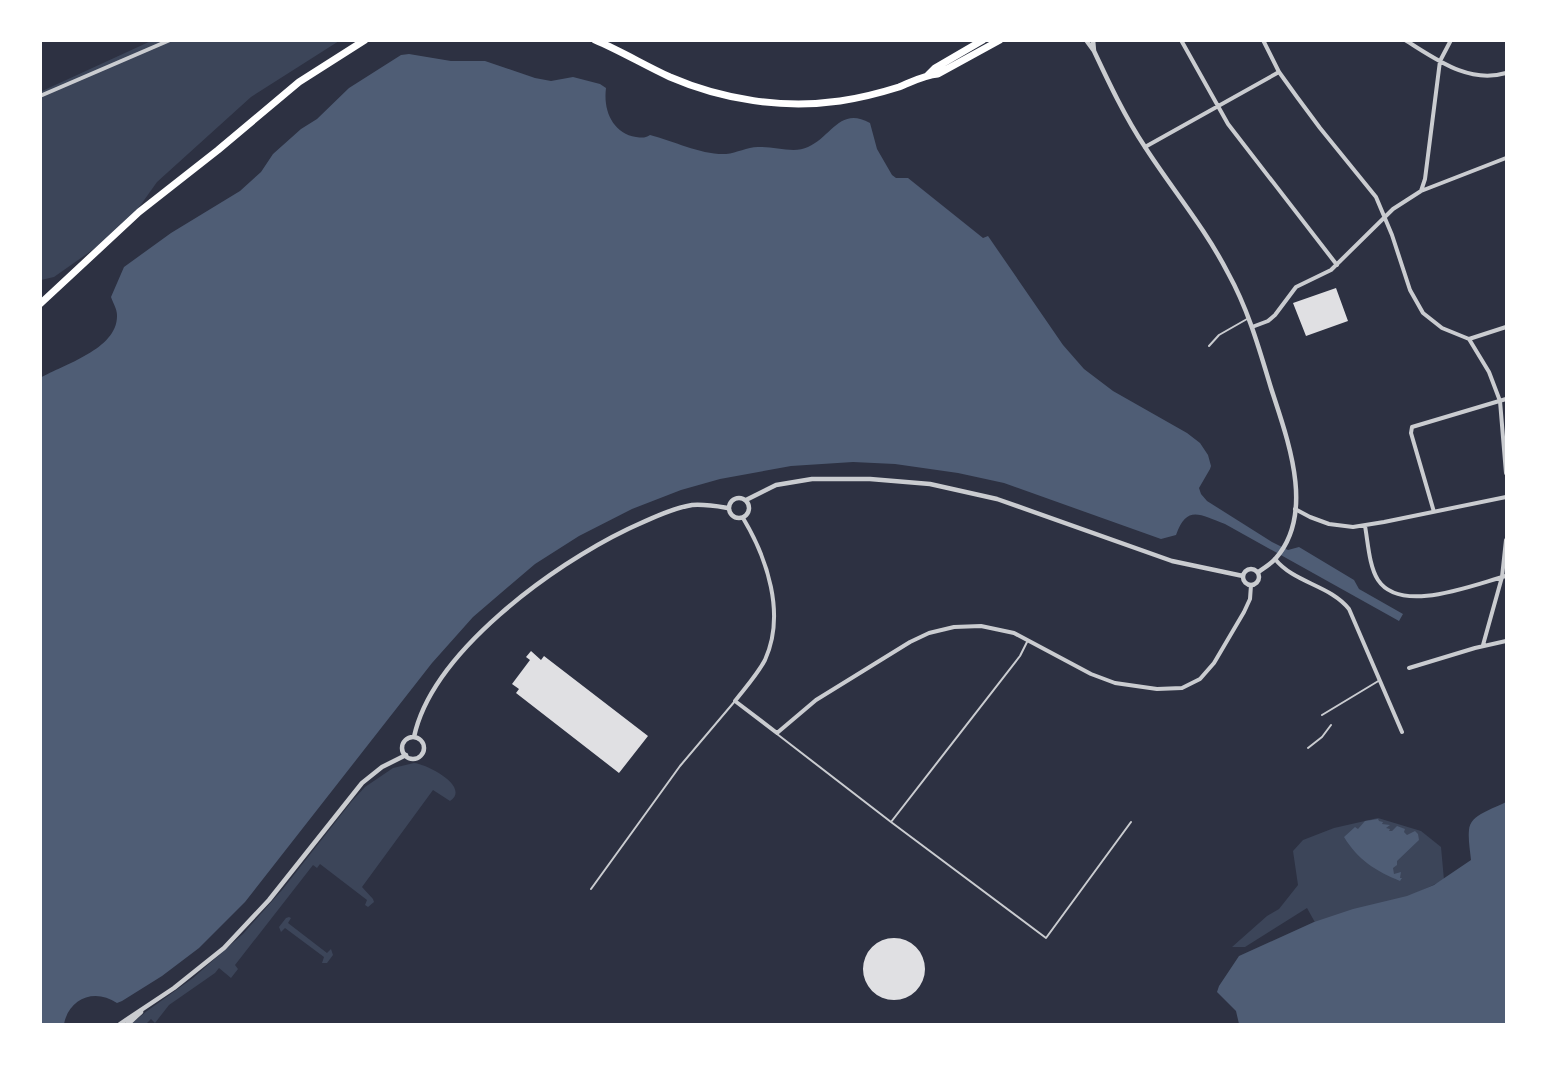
<svg xmlns="http://www.w3.org/2000/svg" width="1547" height="1065" font-family="Cabin,sans-serif">
<style>
.green{fill:#3c4559}
.water{fill:#4f5d75}
.building{fill:#e0e0e3}
.lines{fill:none;stroke-linecap:round;stroke-linejoin:round}
.service{stroke:#caccd0;stroke-width:2}
.minor{stroke:#caccd0;stroke-width:4}
.tertiary{stroke:#caccd0;stroke-width:4.5}
.trunk{stroke:#fff;stroke-width:7}
</style>
<rect width="100%" height="100%" fill="#2d3142"/>
<path class="green" d="M151 41H339L251 97 157 182 125 227 54 277 41 280 40 92Z
M414 763C427 764 471 787 450 801L433 790 362 887 373 899 374 902 368 907 365 905 367 900 320 864 317 868 313 865 235 965 238 969 231 978 219 968 215 973 169 1005 155 1023 151 1019 146 1024H131L147 1011 193 978 243 934 282 890 352 801 365 787 393 768Z
M1378 818 1421 831 1441 847 1444 880 1399 901 1317 926 1307 908 1245 947H1232L1267 916 1279 909 1298 885 1293 851 1303 840 1334 828Z
M289 917 291 918 288 923 327 953 331 949 333 955 327 963H322L324 957 285 928 281 932 279 927 286 918Z"/>
<path class="water" d="M409 54 451 61H485L535 78 551 81 573 77 600 84 606 88C603 111 613 133 636 137 643 138 645 138 650 135 674 141 701 155 726 154 737 153 747 147 758 147 774 146 794 154 808 147 832 136 840 106 870 123L877 149 892 175 896 178H908L983 238 988 236 1063 345 1084 369 1113 391 1187 433 1200 443 1208 455 1211 466 1210 469 1199 488 1201 494 1207 501 1272 542 1288 550 1299 547 1354 580 1359 589 1403 614 1399 621 1225 524C1200 515 1187 504 1176 535L1161 539 1004 483 958 473 895 464 853 462 791 466 720 479 681 490 632 509 579 536 535 564 473 617 432 663 245 902 199 948 162 976 122 1001 117 1003C95 988 69 998 64 1024H41L40 378C64 364 118 349 117 315 117 309 113 303 111 297L124 267 171 233 240 191 261 172 273 154 301 129 317 119 349 88 401 55Z
M1506 802V1024H1239L1236 1011 1217 992 1219 986 1239 956 1314 922 1353 909 1407 896 1434 885 1471 860C1470 850 1468 839 1469 830 1470 814 1494 809 1506 802Z
M1378 819 1379 821 1383 822 1382 824 1390 825 1386 828 1390 829 1389 831H1392L1397 826 1405 829 1404 832 1407 835 1415 831 1418 834 1419 840 1397 861V865L1393 868 1394 874 1401 872 1400 878H1402L1400 881C1376 871 1358 860 1344 837L1355 827 1358 829 1365 821Z"/>
<path class="building" d="M1336 288 1348 321 1306 336 1293 303Z
M531 651 541 660 544 656 648 736 619 773 516 693 519 689 512 684 530 660 526 657Z
M863 969a31 31 0 1 1 62 0a31 31 0 1 1-62 0Z"/>
<g class="lines">
<path class="service" d="M1209 346 1219 335 1247 319
M1027 642 1020 656 891 822 1046 938 1131 822
M1322 715 1380 680
M777 734 891 822
M1308 748 1322 737 1331 725
M591 889 680 766 735 701"/>
<path class="minor" d="M1181 40 1228 124 1337 265
M1263 40 1279 72 1297 97 1320 128 1376 197 1392 235 1410 290 1423 313 1442 328 1469 339 1489 372 1500 401 1506 473
M1405 40C1436 59 1468 84 1506 73
M40 96 170 40
M1145 147 1279 72
M1421 191 1425 179 1440 61 1451 40
M1252 327 1268 321 1275 315 1296 287 1331 270 1393 209 1421 191 1506 158
M1469 339 1506 327
M1295 509 1310 517 1329 524 1353 527 1384 522 1506 497
M1434 512 1411 433 1412 427 1506 399
M743 518C767 558 786 614 765 660 757 675 745 688 735 701L777 733 816 700 910 642 929 633 954 627 981 626 1014 633 1091 674 1115 683 1157 689 1182 688 1200 679 1214 663 1244 612 1250 599 1251 585
M1365 526C1368 542 1369 566 1378 580 1401 615 1475 584 1506 576
M1275 559C1294 583 1330 585 1349 609L1402 732
M1483 645 1502 577 1506 540
M1409 668 1475 648 1506 641"/>
<path class="tertiary" d="M1086 40 1094 51C1109 83 1125 117 1145 147 1172 189 1205 228 1228 273 1248 309 1259 348 1271 388 1287 438 1316 512 1276 558 1271 564 1264 568 1258 572
M1093 40 1094 51
M729 508a10 10 0 1 1 20 0a10 10 0 1 1-20 0Z
M746 500 776 485 812 479H870L930 484 997 499 1172 561 1243 576
M1243 577a8 8 0 1 1 16 0a8 8 0 1 1-16 0Z
M414 737C432 652 553 565 628 529 648 520 670 509 692 505 705 504 716 506 728 508
M402 748a11 11 0 1 1 22 0a11 11 0 1 1-22 0Z
M120 1024 174 988 224 948 269 900 362 783 382 767 406 755
M128 1024 141 1012"/>
<path class="trunk" d="M595 40C621 51 644 65 670 77 723 100 783 109 840 101 860 98 880 93 899 87 912 82 924 75 938 74L1000 40
M928 75 935 68 983 40
M40 304 139 212 218 150 299 82 365 40"/>
</g>
<rect width="1547" height="1065" fill="none" stroke="#ffffff" stroke-width="84"/>
</svg>
